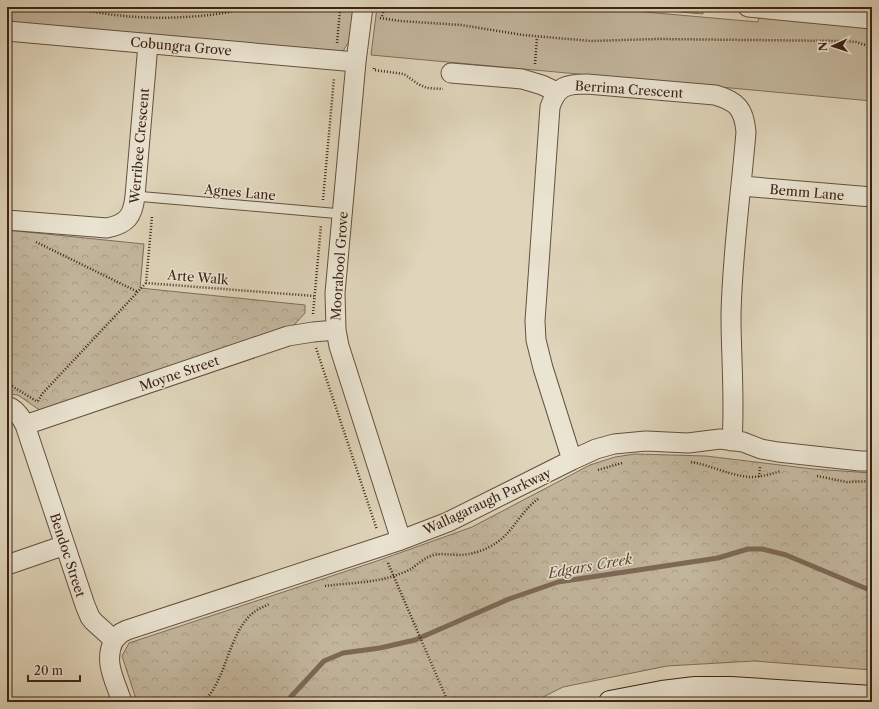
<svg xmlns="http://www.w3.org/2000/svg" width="879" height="709" font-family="'Libre Caslon Text',serif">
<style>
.grass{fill:#c3b79e;stroke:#806d5a}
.forest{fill:url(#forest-crowns);stroke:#806d5a}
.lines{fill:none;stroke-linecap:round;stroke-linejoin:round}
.stream{stroke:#7d6957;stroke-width:5}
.lane-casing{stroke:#66503f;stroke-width:11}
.street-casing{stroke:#66503f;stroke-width:21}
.secondary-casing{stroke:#3d2316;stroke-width:24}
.path{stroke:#3d2316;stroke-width:2.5;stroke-dasharray:1 2;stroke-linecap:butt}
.lane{stroke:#eae4d2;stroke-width:9}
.street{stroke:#eae4d2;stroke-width:19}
.secondary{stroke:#eae4d2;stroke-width:22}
.labels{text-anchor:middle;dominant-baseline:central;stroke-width:3;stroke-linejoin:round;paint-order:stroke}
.street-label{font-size:13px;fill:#3d2316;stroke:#eae4d2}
.water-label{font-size:14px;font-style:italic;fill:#5d4636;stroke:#eae4d2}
</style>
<defs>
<pattern id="forest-crowns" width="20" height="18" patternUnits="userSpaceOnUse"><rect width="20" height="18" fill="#c3b79e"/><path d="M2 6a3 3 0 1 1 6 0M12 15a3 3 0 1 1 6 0" fill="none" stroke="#a89d87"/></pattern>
</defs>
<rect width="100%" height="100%" fill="#dfd5ba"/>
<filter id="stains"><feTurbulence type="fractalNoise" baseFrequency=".005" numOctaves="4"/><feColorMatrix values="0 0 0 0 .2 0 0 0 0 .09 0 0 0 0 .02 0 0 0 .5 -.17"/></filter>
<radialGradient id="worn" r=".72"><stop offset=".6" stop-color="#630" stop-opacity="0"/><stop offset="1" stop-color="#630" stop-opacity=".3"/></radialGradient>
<path class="grass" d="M7 7H353L350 40 343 51 7 26Z
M377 7H588L758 22 759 16 872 28V101L371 55Z"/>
<path class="forest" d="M625 7H703V14Z
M7 230 144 244 140 288 305 305V313L294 325 41 411 18 395 7 394Z
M635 454 706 456 813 469 872 473V670L754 661 667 666 563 687 533 702H137L122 656 129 643 377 561 472 527 590 465 615 457Z"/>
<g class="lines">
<path class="stream" d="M286 702 324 661 343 653 380 648 415 640 509 599 558 582 718 558 748 549H762L786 555 872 591"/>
<g class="lane-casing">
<path id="lane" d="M135 196 342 214"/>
</g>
<g class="street-casing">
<path id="street" d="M363 7 356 62 335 293 336 330 339 346 401 540
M748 7 872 19
M7 31 356 62
M451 73 522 79 542 85 557 92
M742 186 872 197
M7 220 107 228C127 224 133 216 135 196L148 44
M7 406C16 409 21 417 25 425L85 605 90 617 93 621 114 640C103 662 115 680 122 702
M25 425 288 336 313 332 336 330
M572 460 543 368 536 340 535 321 550 107C557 86 566 84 587 84L715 95C737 101 744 109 746 132 741 193 732 255 731 316 731 358 735 399 732 441
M7 565 65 545
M114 640 121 633 127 630 401 540 448 522 572 460 596 449 614 444 646 441 688 443 720 439 743 442 761 449 778 452 860 461H872"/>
</g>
<g class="secondary-casing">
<path id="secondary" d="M610 702 662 692 695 688H731L872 697"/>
</g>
<path class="path" d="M70 7C112 17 156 20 198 16 218 15 237 10 256 7
M326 7 345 11
M382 16 385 7
M380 18 400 21 461 25 523 35 591 41 657 39 843 41 856 42 872 47
M337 43 340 10
M535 64 537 37
M374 68V70L404 74 418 84 427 88 443 89
M323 200 334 78
M152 217 146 283 314 296
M36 242 138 292
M313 314 321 225
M316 348 377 530
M7 383 38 402
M38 401 42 394 146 283
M691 462C711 465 730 476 751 477 761 477 771 474 781 471
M598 470 622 463
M817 476 847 482 872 481
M759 477 760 467
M388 563 448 702
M325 586C347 583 372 583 394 576 399 574 406 572 411 569 418 564 425 557 434 555 443 553 450 555 459 555 471 555 486 550 496 543 513 532 521 511 538 499
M203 702C227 680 228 633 253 613 257 609 264 607 269 604"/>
<use href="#lane" class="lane"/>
<use href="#street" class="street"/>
<use href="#secondary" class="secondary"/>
</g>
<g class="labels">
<g class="street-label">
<text transform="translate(181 46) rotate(5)">Cobungra Grove</text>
<text transform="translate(629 89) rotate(4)">Berrima Crescent</text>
<text transform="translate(139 146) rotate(-85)">Werribee Crescent</text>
<text transform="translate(240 192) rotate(5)">Agnes Lane</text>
<text transform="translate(807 192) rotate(5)">Bemm Lane</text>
<text transform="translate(339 266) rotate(-86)">Moorabool Grove</text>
<text transform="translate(198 277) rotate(5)">Arte Walk</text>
<text transform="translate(179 373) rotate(-19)">Moyne Street</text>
<text transform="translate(487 501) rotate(-25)">Wallagaraugh Parkway</text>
<text transform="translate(68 555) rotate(72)">Bendoc Street</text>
</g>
<g class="water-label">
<text transform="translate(590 566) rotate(-10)">Edgars Creek</text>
</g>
</g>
<rect width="879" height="709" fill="none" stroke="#dfd5ba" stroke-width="24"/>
<rect x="8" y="8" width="863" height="693" fill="none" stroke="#3d2316" stroke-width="2"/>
<rect x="12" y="12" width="855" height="685" fill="none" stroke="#3d2316"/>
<g transform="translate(833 46) rotate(267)" stroke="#eae4d2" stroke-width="3" paint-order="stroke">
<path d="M0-3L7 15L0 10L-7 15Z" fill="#3d2316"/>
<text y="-6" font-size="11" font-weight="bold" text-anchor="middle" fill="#3d2316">N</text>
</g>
<path d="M28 675v6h52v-6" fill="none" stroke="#3d2316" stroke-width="2"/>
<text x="34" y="675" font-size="12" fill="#3d2316" stroke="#eae4d2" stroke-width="3" paint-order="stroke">20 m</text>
<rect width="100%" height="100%" filter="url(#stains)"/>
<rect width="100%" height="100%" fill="url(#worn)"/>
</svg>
